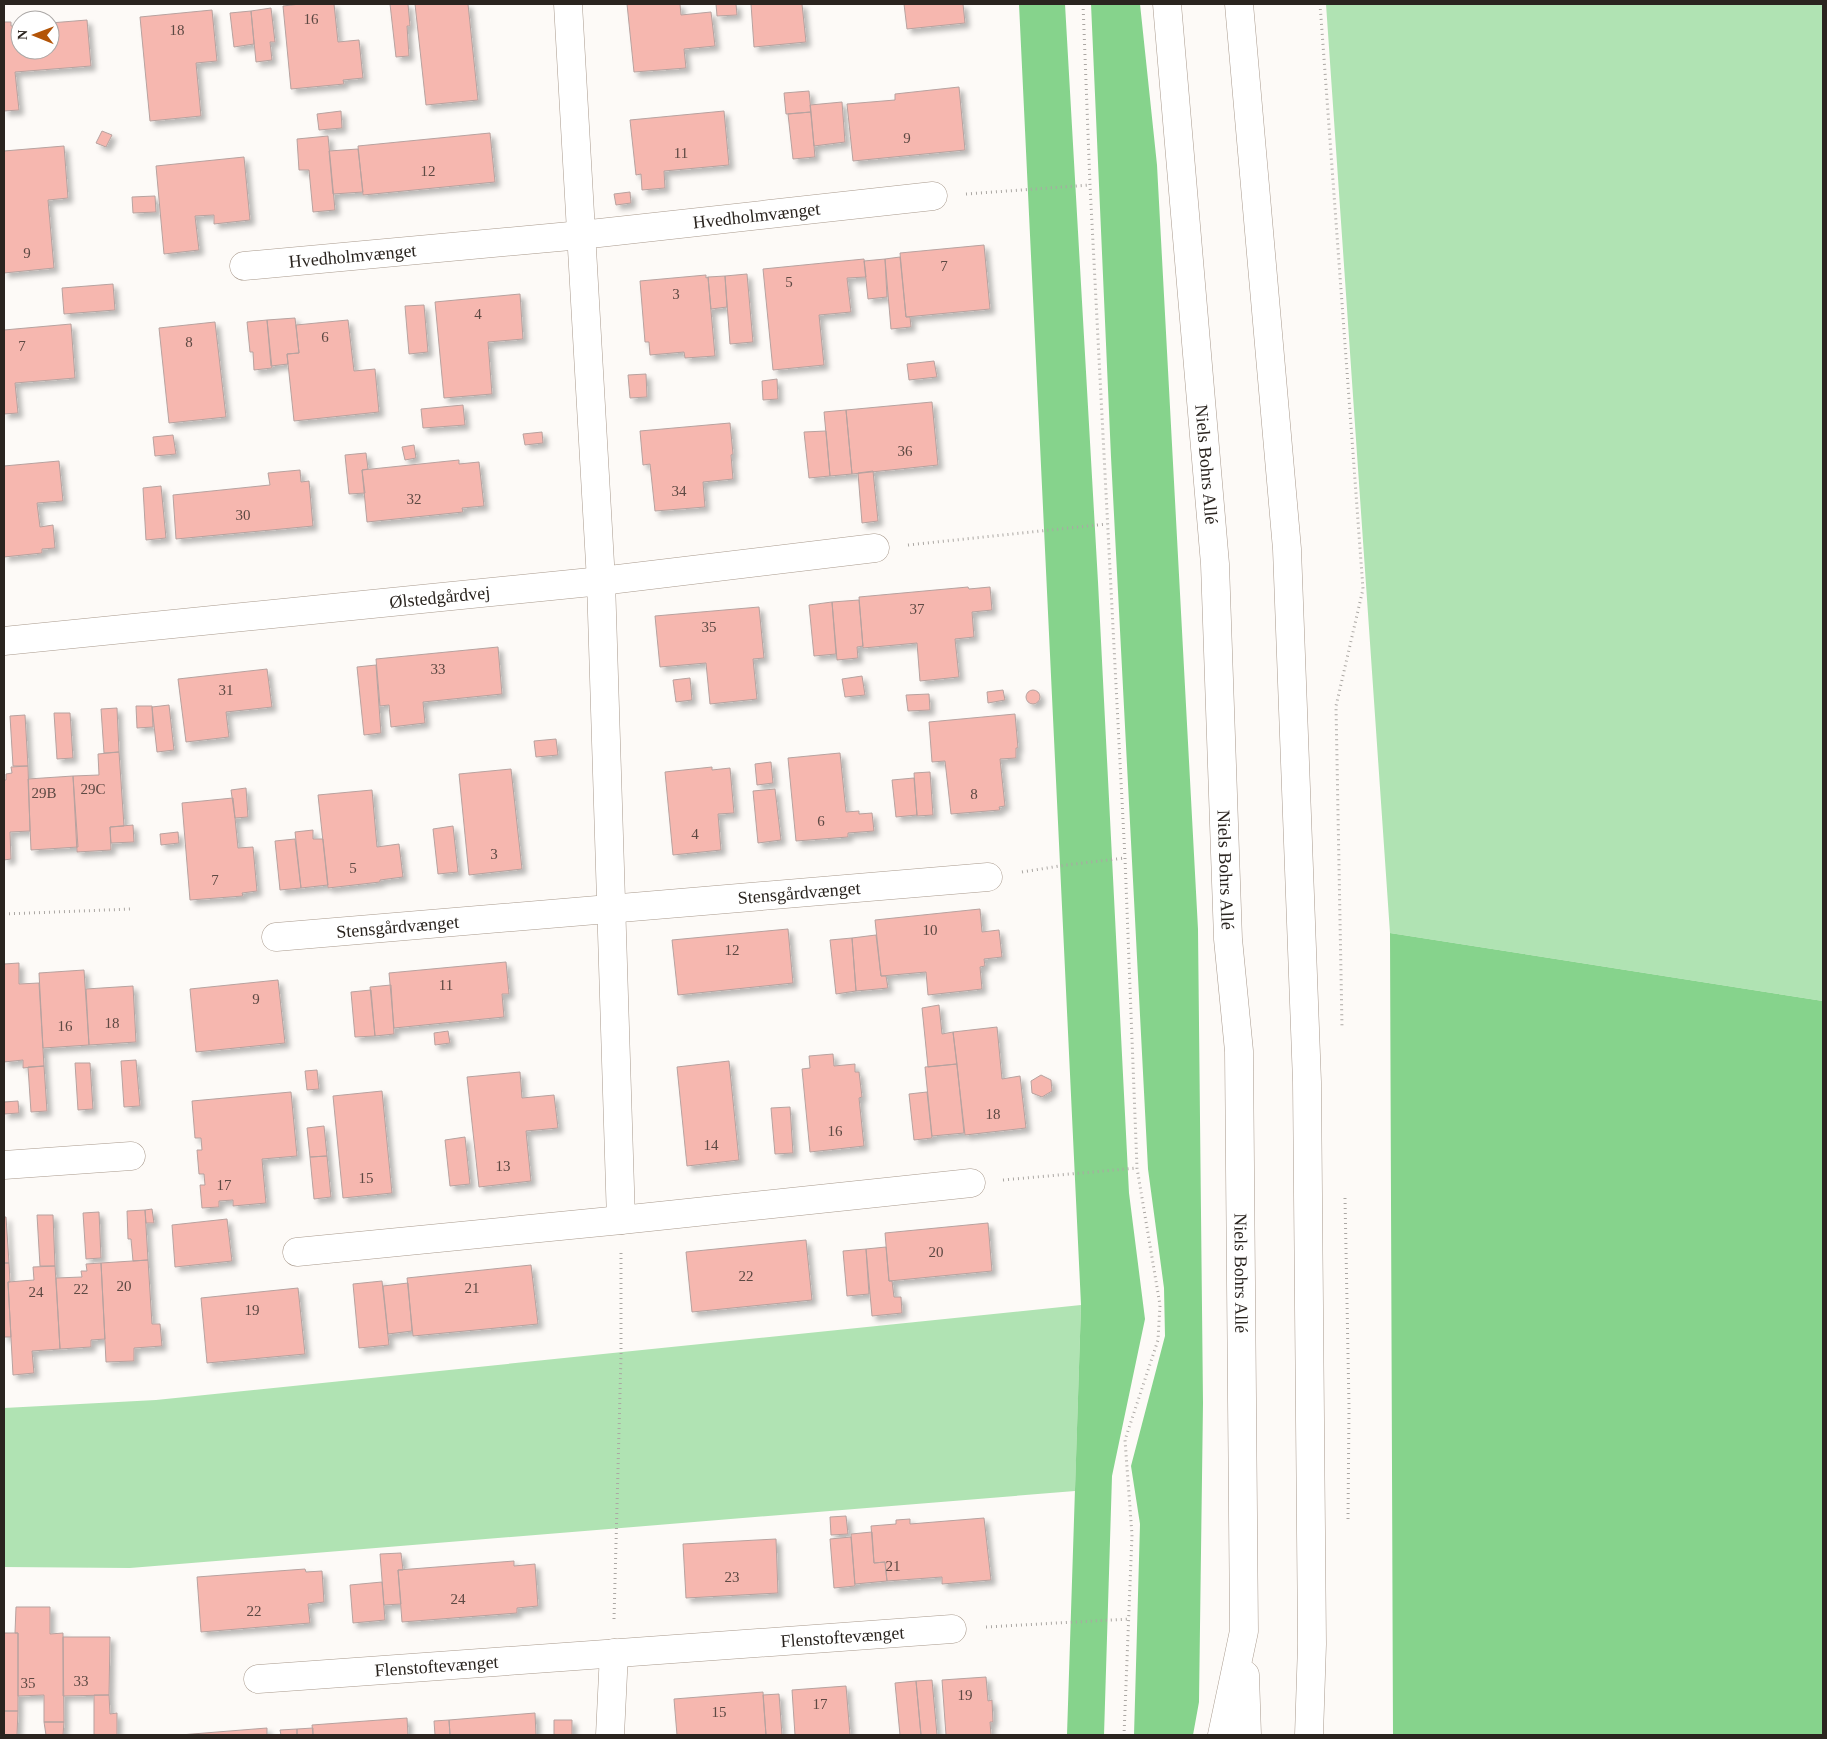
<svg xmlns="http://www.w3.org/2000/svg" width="1827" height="1739" font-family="Georgia,serif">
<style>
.green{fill:#b0e3b3}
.forest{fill:#86d38c}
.building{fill:#f6b7af;stroke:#b7a29f;filter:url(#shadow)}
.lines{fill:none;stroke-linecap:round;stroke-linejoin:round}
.street-casing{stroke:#a99a8d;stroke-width:29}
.secondary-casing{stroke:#a99a8d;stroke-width:29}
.path{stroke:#aba7a3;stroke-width:3;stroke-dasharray:1 4;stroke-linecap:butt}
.street{stroke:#fff;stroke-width:28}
.secondary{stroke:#fff;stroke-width:28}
.labels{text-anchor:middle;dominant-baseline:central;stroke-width:5;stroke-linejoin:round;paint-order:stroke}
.number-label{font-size:15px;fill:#5d4943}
.street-label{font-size:18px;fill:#2a241f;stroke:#fff}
</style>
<defs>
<filter id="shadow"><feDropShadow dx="4.5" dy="4.5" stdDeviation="2.5" flood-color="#0004"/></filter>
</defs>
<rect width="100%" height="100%" fill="#fdfaf7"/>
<path class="green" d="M1326 4H1823V1001L1390 933Z
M1081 1305 1075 1491 130 1568 4 1567V1408L156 1400Z"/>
<path class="forest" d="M1019 4H1065L1098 582 1129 1193 1145 1319 1112 1476 1104 1735H1067L1081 1305Z
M1091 4H1140L1157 165 1198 929 1203 1403 1199 1702 1193 1735H1134L1140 1524 1131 1466 1165 1336 1164 1288 1148 1169 1111 457Z
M1390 933 1823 1001V1735H1393Z"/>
<path class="building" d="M300 4H334L338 42 359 40 363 78 343 80 344 84 291 89 283 6Z
M390 4H408L410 26H407L409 56 396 57Z
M415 4H468L478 100 426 105Z
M627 4H680L681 15 711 12 715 46 684 49 686 68 634 72Z
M716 4H736L737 15 717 16Z
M751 4H802L806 42 754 47Z
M904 4H963L965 23 907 29Z
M271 8 275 42H270L272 60 256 62 251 11Z
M212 10 217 61 196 63 201 116 150 121 140 17Z
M251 11 254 44 234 47 230 13Z
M87 20 91 66 15 72 19 110 4 111V22H11V26H20V50H50V23Z
M959 87 965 150 853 161 847 104 895 100V94Z
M809 91 811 112 786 114 784 93Z
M842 102 845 142 814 146 810 105Z
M341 111 342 128 319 130 317 114Z
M724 111 729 165 664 171 665 188 642 190 641 174 636 175 630 120Z
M811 112 815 157 793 159 788 114Z
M102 131 112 135 106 147 96 143Z
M490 133 495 182 363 195 358 146Z
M328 136 335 210 313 212 309 170H299L297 139Z
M64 146 68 198 48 200 54 268 4 273V151Z
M358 149 363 192 333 194 329 151Z
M244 157 250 220 214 224V215L195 216 199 250 164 254 156 166Z
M630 192 631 203 616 205 614 194Z
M155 196 156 212 133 213 132 197Z
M984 245 990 309 906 317 900 253Z
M900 257 906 317H910L911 327 891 329 885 259Z
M864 259 866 277 847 278 851 312 819 315 824 365 773 370 763 269Z
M885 259 887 297 868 299 864 261Z
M747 274 753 342 730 344 725 276Z
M706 275V278L708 277 715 356 685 358 684 352 650 355 649 342H645L640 281Z
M725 276 727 307 711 309 708 277Z
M113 284 115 310 64 314 62 288Z
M520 294 523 339 488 342 492 394 444 398 435 302Z
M424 305 428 352 409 354 405 306Z
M295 318 299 353 287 354 288 364 271 366 267 320Z
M267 320 272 368 254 370 253 352H250L247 322Z
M348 320 354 371 375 369 379 412 294 421 287 354 299 353 296 325Z
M215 322 226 417 169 423 159 328Z
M71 324 75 378 15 383 18 413 4 414V330Z
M934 361 937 377 909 380 907 364Z
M646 374 647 397 630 398 628 375Z
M777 379 778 399 763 400 762 381Z
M932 402 938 465 852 474 846 410Z
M463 405 465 425 423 428 421 409Z
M846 410 852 474 830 476 824 412Z
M730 423 733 454 731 455 733 479 703 482 705 507 655 511 650 464 643 465 640 431Z
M826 431 830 476 809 478 804 432Z
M542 432 543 443 525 445 523 434Z
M173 435 176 454 155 456 153 437Z
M414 445 416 458 405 460 402 447Z
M366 453 368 469 362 470 365 493 349 494 345 455Z
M459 460V464L479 462 484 506 462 508 463 512 367 522 362 470Z
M59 461 63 501 37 503 40 527 53 525 55 548 42 549V553L4 557V466Z
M300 470 301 482 309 481 313 526 176 539 173 495 270 485 268 473Z
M873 471 878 521 862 523 858 473Z
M161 486 166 538 146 540 143 488Z
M968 587 969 589 990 587 992 610 972 612 974 637 955 639 959 677 920 681 917 643 863 648 859 597Z
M859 600 863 646 857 647 858 658 837 660 832 602Z
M832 602 836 654 814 656 809 605Z
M759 607 764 658 753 659 757 699 710 704 706 663 660 667 655 616Z
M498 647 502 694 423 702 425 723 391 727 389 705 380 706 376 659Z
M376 665 381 733 364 735 357 667Z
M267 669 272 707 226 712 229 737 186 742 178 679Z
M862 676 865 695 845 697 842 679Z
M690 678 692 700 676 702 673 680Z
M1026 697a7 7 0 1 1 14 0a7 7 0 1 1-14 0Z
M1003 690 1005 700 988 703 987 692Z
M929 694 930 710 908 711 906 695Z
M169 705 174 750 157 752 152 707Z
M136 706H152L153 727 137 728Z
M117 708 119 752 104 753 101 709Z
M54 713H70L73 758 57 759Z
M1015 714 1018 748H1016V758L1000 759 1005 806 999 807 1000 810 951 814 945 761 932 762 929 722Z
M25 715 28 766H13L10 716Z
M556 739 558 755 536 757 534 741Z
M119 752 124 826 110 827 111 850 77 852 73 776 99 775 98 754Z
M840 753 846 812 859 811V814L872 813 874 831 848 833V837L796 841 788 758Z
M771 762 773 783 757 785 755 764Z
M28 766 30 831 10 832 11 859 4 860V780H6V774L12 773 11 767Z
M712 767V770L730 768 734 813 718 814 721 850 673 855 665 772Z
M511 769 522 869 469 875 459 774Z
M930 772 933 815 917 816 914 773Z
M73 776 78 847 31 850 28 779Z
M914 778 917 815 896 817 892 780Z
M246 788 248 817 235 818 231 790Z
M775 789 781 840 758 843 753 791Z
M372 790 377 847 399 844 403 877 380 880V882L328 888 318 795Z
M233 798 238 848 253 847 257 891 242 893 243 896 190 900 182 803Z
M133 825 134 842 111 843 110 827Z
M453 826 458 872 438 874 433 829Z
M313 830V839H323L328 885 301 888 295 832Z
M178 832 179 843 161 845 160 834Z
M295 839 301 888 280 890 275 841Z
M980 909 982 932 999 930 1002 957 984 959 985 966 980 967 982 989 928 995 926 972 881 976 875 920Z
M788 929 793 983 678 995 672 940Z
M876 935 881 976H886L888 988 856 991 852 938Z
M852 938 856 991 836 994 830 940Z
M506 962 509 994H502L504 1017 394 1028 389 973Z
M19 963V984L39 983 44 1066 23 1068V1060L4 1062V964Z
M84 970 89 1045 43 1048 39 973Z
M278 980 285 1043 196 1052 190 989Z
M391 985 394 1034 375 1036 370 987Z
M133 986 136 1042 89 1045 86 989Z
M371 990 375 1036 355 1037 351 992Z
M939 1005 942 1034 953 1032 957 1064 928 1067 922 1008Z
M997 1027 1002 1079 1020 1076 1026 1128 965 1135 953 1032Z
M448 1031 450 1043 435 1045 434 1033Z
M833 1054 834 1066 855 1064V1072H859L862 1097 859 1098 864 1146 810 1152 802 1069 810 1068 809 1056Z
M136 1060 140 1106 124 1107 121 1061Z
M729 1061 739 1160 687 1166 677 1067Z
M75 1063H90L93 1109 78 1110Z
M957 1064 964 1133 932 1136 925 1067Z
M44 1066 47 1111 31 1112 28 1067Z
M317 1070 319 1089 307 1090 305 1071Z
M520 1072 522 1098 554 1095 558 1128 526 1131 531 1181 479 1187 467 1077Z
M1041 1075 1051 1080 1052 1091 1042 1097 1032 1093 1031 1081Z
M382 1091 392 1193 343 1198 333 1096Z
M291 1092 297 1156 262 1159 266 1203 233 1206V1200L219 1201V1207L202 1208 200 1185H205L204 1174H199L197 1150H202L201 1138H195L192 1101Z
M927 1092 932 1138 914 1140 909 1094Z
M18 1101 19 1113 4 1114V1102Z
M790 1107 793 1153 775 1154 771 1108Z
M324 1126 327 1156 310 1157 307 1128Z
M465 1137 470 1184 450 1186 445 1140Z
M327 1156 331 1197 314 1199 310 1157Z
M152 1209 154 1223H146L145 1210Z
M145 1210 148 1260 133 1261 131 1239H128L127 1211Z
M99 1212 101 1258 86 1259 83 1213Z
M37 1215H53L55 1266H40Z
M4 1217H6L9 1263H4Z
M227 1219 232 1261 175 1267 172 1225Z
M988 1223 992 1271 889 1281 885 1233Z
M806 1240 812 1300 692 1312 686 1252Z
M886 1247 889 1281H892L894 1297H901L902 1313 872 1316 866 1249Z
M866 1249 869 1294 847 1296 843 1251Z
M148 1260 152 1324H160L162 1346 134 1348V1361L106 1362 101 1263Z
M4 1263H9L10 1282H8L11 1337H4Z
M101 1263 105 1339 91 1340V1347L60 1349 56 1278 82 1277 81 1271H87L86 1264Z
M531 1265 538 1324 413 1336 407 1278Z
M55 1266 60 1349 32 1351 34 1373 13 1375 8 1282 34 1280 33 1267Z
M382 1281 389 1345 359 1348 353 1284Z
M408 1283 412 1331 388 1334 383 1286Z
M298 1288 305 1354 207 1363 201 1298Z
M846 1516 848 1534 831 1535 830 1517Z
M984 1518 991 1580 942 1584V1577L887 1581 885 1562 874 1563 871 1526 896 1524V1520L910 1519V1524Z
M872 1532 874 1563 885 1562 887 1581 855 1584 851 1534Z
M851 1537 855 1586 834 1588 830 1539Z
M776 1539 778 1593 686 1598 683 1544Z
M401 1553 403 1570H398L401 1604 384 1605 380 1554Z
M514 1561V1566L535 1564 538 1606 517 1608V1613L402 1622 398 1570Z
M305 1569 306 1572 322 1571 324 1602 308 1604 310 1623 201 1632 197 1577Z
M382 1582 385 1620 353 1623 350 1585Z
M16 1607H50V1634L63 1633 64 1722H44V1695L18 1696V1633H15Z
M4 1633H18V1711H4Z
M63 1637H110L109 1695 63 1696Z
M986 1677 988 1701 992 1700 993 1722H990L991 1735H946L942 1680Z
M932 1680 937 1735H921L916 1681Z
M916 1681 921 1735H900L895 1683Z
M846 1686 850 1735H795L792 1690Z
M763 1692 766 1735H677L674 1699Z
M779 1694 782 1735H766L763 1695Z
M94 1695H109L110 1714 117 1713V1735H94Z
M4 1711H18L17 1735H4Z
M535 1713 536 1735H450L449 1720Z
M407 1718 408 1735H313L312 1725Z
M449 1720 450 1735H435L434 1721Z
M554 1720H572V1735H554Z
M44 1722H64L63 1735H46Z
M267 1728V1735H180Z
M313 1728V1735H297V1729Z
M297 1729V1735H281L280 1730Z"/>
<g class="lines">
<g class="street-casing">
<g id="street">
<path d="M568 4 601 581 621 1220"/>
<path id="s1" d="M244 266 581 235 933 196"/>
<path id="s2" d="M4 641 601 581 875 548"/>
<path id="s3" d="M276 937 988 877"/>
<path d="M4 1165 131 1156"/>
<path d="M297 1252 621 1220 971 1183"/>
<path id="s4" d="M258 1679 952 1629"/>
<path d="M610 1735 614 1653"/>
</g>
</g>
<g class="secondary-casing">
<g id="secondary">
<path id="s5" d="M1167 4 1215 564 1228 939 1239 1051 1244 1631 1222 1735"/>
<path d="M1239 4 1287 549 1307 1082 1312 1644 1309 1735"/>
<path d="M1245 1675 1247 1735"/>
</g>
</g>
<path class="path" d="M1083 4 1090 185 1125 858 1137 1168 1160 1305 1158 1340 1125 1440 1132 1535 1124 1735
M1320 4 1363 589 1336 706 1342 1027
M966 194 1090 185
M908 545 1107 524
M1022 872 1066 865 1125 858
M4 914 132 909
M1003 1180 1137 1168
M1345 1198 1349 1407 1348 1520
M614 1619 621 1356V1253
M986 1627 1129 1619"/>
<use href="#street" class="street"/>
<use href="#secondary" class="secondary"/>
</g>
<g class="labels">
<g class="number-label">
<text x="311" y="19">16</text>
<text x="177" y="30">18</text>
<text x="907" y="138">9</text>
<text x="681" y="153">11</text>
<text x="428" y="171">12</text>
<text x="27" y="253">9</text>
<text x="944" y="266">7</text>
<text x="789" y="282">5</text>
<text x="676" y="294">3</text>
<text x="478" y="314">4</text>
<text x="325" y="337">6</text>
<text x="189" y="342">8</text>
<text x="22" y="346">7</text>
<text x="905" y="451">36</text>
<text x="679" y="491">34</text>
<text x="414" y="499">32</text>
<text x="243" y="515">30</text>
<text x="917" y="609">37</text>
<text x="709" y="627">35</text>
<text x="438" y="669">33</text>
<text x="226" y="690">31</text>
<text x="93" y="789">29C</text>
<text x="44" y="793">29B</text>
<text x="974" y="794">8</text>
<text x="821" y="821">6</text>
<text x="695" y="834">4</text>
<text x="494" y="854">3</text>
<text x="353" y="868">5</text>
<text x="215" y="880">7</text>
<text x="930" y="930">10</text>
<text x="732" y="950">12</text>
<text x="446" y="985">11</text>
<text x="256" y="999">9</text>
<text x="112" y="1023">18</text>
<text x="65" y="1026">16</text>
<text x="993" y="1114">18</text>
<text x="835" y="1131">16</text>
<text x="711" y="1145">14</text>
<text x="503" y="1166">13</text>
<text x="366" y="1178">15</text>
<text x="224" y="1185">17</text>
<text x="936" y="1252">20</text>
<text x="746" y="1276">22</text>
<text x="124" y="1286">20</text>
<text x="472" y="1288">21</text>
<text x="81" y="1289">22</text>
<text x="36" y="1292">24</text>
<text x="252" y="1310">19</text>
<text x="893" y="1566">21</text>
<text x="732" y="1577">23</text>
<text x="458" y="1599">24</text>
<text x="254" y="1611">22</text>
<text x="81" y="1681">33</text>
<text x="28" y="1683">35</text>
<text x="965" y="1695">19</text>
<text x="820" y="1704">17</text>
<text x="719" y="1712">15</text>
</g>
<g class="street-label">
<text stroke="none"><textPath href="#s1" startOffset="515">Hvedholmvænget</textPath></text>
<text stroke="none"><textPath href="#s1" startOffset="109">Hvedholmvænget</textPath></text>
<text stroke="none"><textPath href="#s5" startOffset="462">Niels Bohrs Allé</textPath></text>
<text stroke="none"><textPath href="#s2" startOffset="438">Ølstedgårdvej</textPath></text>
<text stroke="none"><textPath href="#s5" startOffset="868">Niels Bohrs Allé</textPath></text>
<text stroke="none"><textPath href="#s3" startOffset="525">Stensgårdvænget</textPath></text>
<text stroke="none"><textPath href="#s3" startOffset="122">Stensgårdvænget</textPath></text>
<text stroke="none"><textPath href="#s5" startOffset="1272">Niels Bohrs Allé</textPath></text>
<text stroke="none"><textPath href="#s4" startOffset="586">Flenstoftevænget</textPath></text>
<text stroke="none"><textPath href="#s4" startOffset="179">Flenstoftevænget</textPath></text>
</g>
</g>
<rect width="1827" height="1739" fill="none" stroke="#2a241f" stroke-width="10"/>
<g transform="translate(35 35) rotate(271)"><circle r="24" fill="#ffffff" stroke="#aaa7a5"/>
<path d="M0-4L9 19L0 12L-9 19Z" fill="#b35407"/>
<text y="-8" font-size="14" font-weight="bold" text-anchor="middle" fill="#2a241f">N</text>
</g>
</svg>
